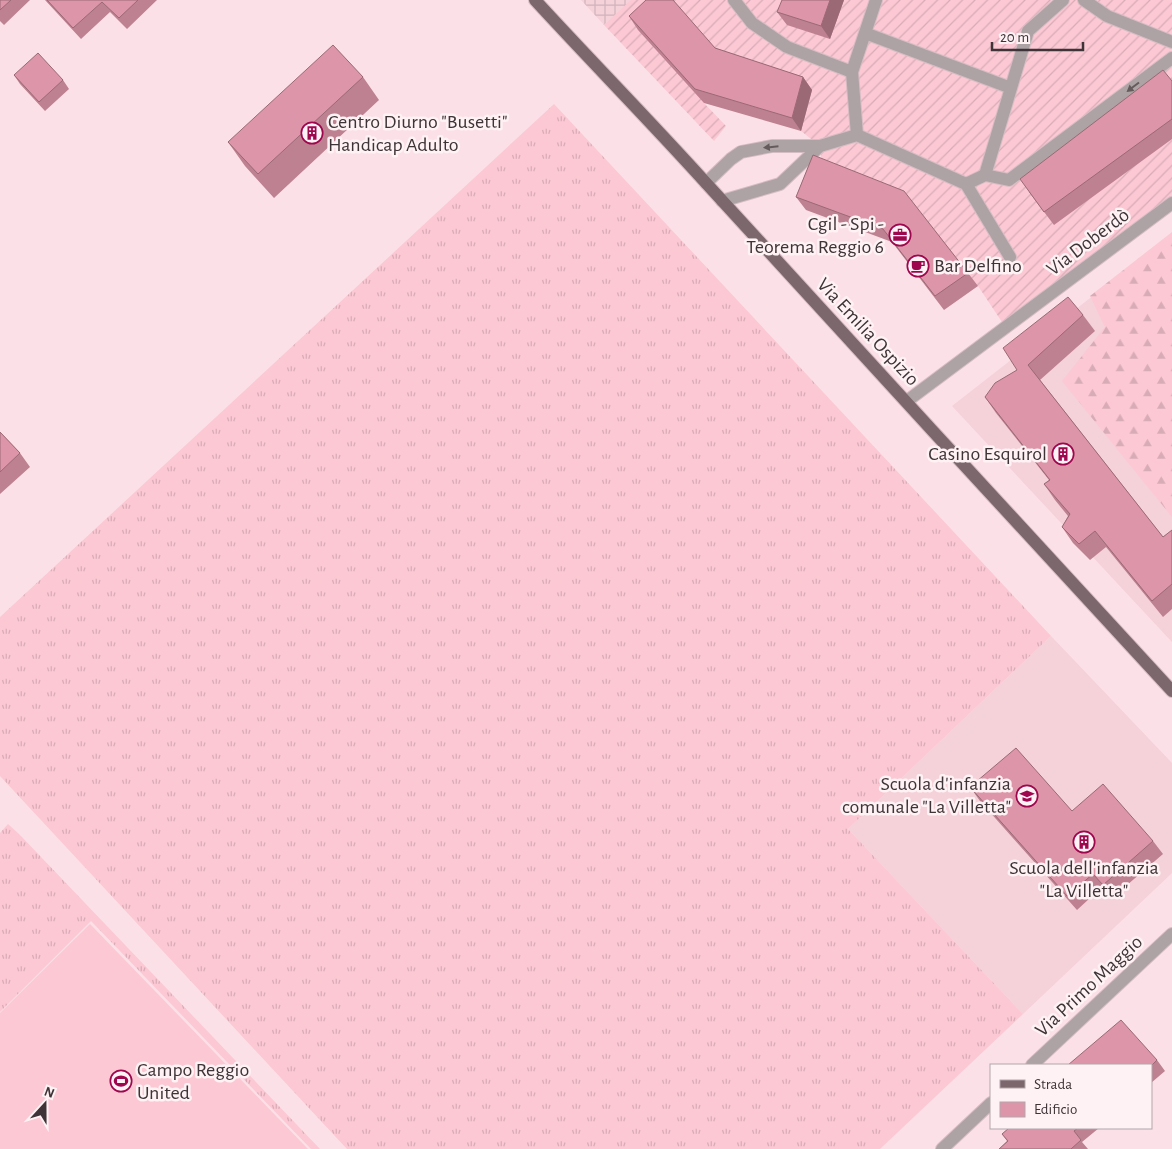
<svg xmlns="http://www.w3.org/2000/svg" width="1172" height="1149" font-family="'Alegreya Sans',sans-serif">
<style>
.built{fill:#f5d1da}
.industrial{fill:url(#industrial-grid)}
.grass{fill:url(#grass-tufts)}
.forest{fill:url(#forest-firs)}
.garden{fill:url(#garden-furrows)}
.pitch{fill:#fbc8d4}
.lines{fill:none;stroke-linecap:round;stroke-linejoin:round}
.minor-casing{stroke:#d6bdc4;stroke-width:14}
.major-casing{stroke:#d6bdc4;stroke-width:14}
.minor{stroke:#ada2a4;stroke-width:12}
.major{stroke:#7b676c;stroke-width:12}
.wall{fill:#be8191}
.shaded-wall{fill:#9b6976}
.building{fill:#dd96a9;stroke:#9b6976}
.oneway{fill:#655a5c}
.labels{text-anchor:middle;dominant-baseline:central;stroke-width:5;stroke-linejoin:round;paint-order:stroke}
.poi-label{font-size:20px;fill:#3e3336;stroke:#fef2f5;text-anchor:start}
.street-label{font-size:20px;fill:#3e3336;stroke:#fef2f5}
</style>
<defs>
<pattern id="industrial-grid" width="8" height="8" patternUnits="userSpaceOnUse" patternTransform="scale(1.25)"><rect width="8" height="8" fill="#f5d1da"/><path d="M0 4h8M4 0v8" fill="none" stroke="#d3b4bc"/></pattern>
<pattern id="grass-tufts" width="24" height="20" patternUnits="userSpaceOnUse" patternTransform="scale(1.25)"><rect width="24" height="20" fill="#fbc8d4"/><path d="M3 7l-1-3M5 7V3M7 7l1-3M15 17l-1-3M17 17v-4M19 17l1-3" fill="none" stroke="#d8acb7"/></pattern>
<pattern id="forest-firs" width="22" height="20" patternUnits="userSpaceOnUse" patternTransform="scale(1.25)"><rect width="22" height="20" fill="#fbc8d4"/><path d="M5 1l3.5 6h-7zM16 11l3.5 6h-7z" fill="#d8acb7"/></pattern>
<pattern id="garden-furrows" width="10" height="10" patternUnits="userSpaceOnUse" patternTransform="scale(1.25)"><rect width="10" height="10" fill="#fbc8d4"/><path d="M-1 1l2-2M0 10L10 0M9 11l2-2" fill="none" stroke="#d8acb7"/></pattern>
</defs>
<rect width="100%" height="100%" fill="#fce0e7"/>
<path class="built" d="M1172 234V642L952 406Z
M1051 636 1172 763V873L1023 1014 848 829Z"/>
<path class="industrial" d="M581 0H633L604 25Z"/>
<path class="grass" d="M554 104 1051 636 848 829 1023 1014 880 1149H347L0 776V617Z
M8 824 20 835 320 1149H311L91 921 0 1012V833Z"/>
<path class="forest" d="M1172 232V517L1062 381 1105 327 1090 296Z"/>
<path class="garden" d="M631 0H1172V203L1006 328 978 286 822 168 820 146 801 131 812 90 704 103 726 126 714 141 604 25Z"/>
<path class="pitch" d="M90 924 308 1149H0V1013Z"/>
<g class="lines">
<g class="minor-casing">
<path id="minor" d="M734 0 752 23 787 47 852 72
M876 0 852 72 857 135 966 184 985 175 1028 31 1063 0
M1084 0 1107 16 1172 42
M865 33 1011 88
M985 175 1009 180 1172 58
M706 183 731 159 741 152 772 146H820L857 135
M966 184 1010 257
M722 201 780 184 820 146
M907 401 1172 203
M1032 1065 1172 934
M942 1149 991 1103"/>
</g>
<g class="major-casing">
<path id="major" d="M535 0C591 61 650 121 706 183 860 353 1017 522 1172 691"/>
</g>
<use href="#minor" class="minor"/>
<use href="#major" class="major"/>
</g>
<path class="wall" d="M0 0H30L4 25 0 21Z
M45 0H157L127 29 110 12 81 39Z
M844 0 830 39 787 25 777 12Z
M629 16 715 48 803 77 812 90 801 131 704 103 638 30Z
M14 75 63 80 69 89 45 111 20 84Z
M363 77 379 100 274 198 245 166 228 142Z
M1172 81V139L1054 225 1029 192Z
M813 155 968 273 978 286 944 310 892 242 806 210 796 197Z
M1083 315 1095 331 1040 380 1163 537 1172 530V609L1163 617 1106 547 1090 560 1073 543 1062 527 1068 516 1055 500 1044 484 1049 480 996 413 985 397Z
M0 432 20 453 30 467 0 494Z
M970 787 1072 811 1153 841 1163 854 1112 898 1102 887 1077 910 980 801Z
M1157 1060 1165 1071 1151 1083V1065Z
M1009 1128H1099L1082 1142 1088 1149H999L1007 1141 1002 1134Z"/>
<path class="shaded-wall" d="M830 0H844L830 39 821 26Z
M803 77 812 90 801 131 792 118Z"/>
<path class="building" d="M0 0H11L0 10Z
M47 0H138L119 18 102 2 73 28Z
M646 0H673L715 48 803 77 792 118 695 89 629 16Z
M782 0H830L821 26 777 12Z
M333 45 363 77 258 174 228 142Z
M38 53 63 80 39 102 14 75Z
M1163 70 1172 81V119L1044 212 1020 179Z
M813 155 904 191 968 273 935 296 883 229 796 197Z
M1068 297 1083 315 1028 365 1163 537 1172 530V584L1152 601 1095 531 1079 544 1062 527 1070 514 1044 484 1050 480 985 397 995 383 1017 370 1003 348Z
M0 432 20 453 0 472Z
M1016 748 1072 811 1103 784 1153 841 1103 885 1093 874 1067 896 970 787Z
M1121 1020 1157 1060 1151 1066 1068 1065Z
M1009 1128H1078L1074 1131 1081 1140 1071 1149H999L1008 1141 1002 1134Z"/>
<defs><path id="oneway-solid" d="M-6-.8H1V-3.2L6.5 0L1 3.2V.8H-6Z" transform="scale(1.25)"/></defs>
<g class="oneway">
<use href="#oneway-solid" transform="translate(1133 87) rotate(143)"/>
<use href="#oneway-solid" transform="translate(771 147) rotate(174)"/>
</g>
<defs>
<g id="building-ring" transform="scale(1.125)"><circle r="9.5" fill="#fef2f5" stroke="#9e064e" stroke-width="1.5"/><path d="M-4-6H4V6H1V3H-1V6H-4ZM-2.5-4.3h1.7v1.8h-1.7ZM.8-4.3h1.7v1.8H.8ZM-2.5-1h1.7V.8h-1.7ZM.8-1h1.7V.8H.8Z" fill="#9e064e"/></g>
<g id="office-ring" transform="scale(1.125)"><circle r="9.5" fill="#fef2f5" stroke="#9e064e" stroke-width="1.5"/><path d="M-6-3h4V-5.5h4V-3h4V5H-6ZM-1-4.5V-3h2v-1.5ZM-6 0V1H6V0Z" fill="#9e064e"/></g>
<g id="cafe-ring" transform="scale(1.125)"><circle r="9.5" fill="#fef2f5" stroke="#9e064e" stroke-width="1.5"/><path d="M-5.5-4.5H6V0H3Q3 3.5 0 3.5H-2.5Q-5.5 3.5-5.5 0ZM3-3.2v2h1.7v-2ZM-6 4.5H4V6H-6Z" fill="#9e064e"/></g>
<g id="school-ring" transform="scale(1.125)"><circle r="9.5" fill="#fef2f5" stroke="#9e064e" stroke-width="1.5"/><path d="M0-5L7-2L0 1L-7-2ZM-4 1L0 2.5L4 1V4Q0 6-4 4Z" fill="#9e064e"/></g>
<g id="stadium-ring" transform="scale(1.125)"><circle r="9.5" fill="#fef2f5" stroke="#9e064e" stroke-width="1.5"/><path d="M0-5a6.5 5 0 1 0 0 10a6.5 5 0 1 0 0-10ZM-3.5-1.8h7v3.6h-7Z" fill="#9e064e"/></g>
</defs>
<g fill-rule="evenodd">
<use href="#building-ring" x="312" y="133"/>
<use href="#office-ring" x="900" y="235"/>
<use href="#cafe-ring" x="918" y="266"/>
<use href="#building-ring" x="1063" y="454"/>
<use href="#school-ring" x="1027" y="796"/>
<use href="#building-ring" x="1084" y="842"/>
<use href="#stadium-ring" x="121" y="1081"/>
</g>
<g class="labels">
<g class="poi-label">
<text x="328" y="122">Centro Diurno "Busetti"<tspan x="328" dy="23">Handicap Adulto</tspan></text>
<text x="884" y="224" text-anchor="end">Cgil - Spi -<tspan x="884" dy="23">Teorema Reggio 6</tspan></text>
<text x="934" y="266">Bar Delfino</text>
<text x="1047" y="454" text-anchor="end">Casino Esquirol</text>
<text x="1011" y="784" text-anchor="end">Scuola d'infanzia<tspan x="1011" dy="23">comunale "La Villetta"</tspan></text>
<text x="1084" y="868" text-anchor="middle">Scuola dell'infanzia<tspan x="1084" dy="23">"La Villetta"</tspan></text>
<text x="137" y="1070">Campo Reggio<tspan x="137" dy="23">United</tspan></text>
</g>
<g class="street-label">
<text transform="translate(1088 242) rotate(-37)">Via Doberdò</text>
<text transform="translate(868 332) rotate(47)">Via Emilia Ospizio</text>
<text transform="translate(1089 986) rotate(-43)">Via Primo Maggio</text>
</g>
</g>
<rect x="990" y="1064" width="162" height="65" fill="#fef2f5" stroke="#b1a6a9"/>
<rect x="1000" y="1080" width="25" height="8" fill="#7b676c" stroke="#b1a6a9"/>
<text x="1034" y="1089" font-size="15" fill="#3e3336">Strada</text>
<rect x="1000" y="1102" width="25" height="15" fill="#dd96a9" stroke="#b1a6a9"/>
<text x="1034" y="1114" font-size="15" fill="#3e3336">Edificio</text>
<g transform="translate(45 1104) rotate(21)" stroke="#fef2f5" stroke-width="4" paint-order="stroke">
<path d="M0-4L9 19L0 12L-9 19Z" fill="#3e3336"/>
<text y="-8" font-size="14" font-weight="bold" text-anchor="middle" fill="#3e3336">N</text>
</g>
<path d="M992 42v8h91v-8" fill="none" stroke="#3e3336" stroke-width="2.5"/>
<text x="1000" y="42" font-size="15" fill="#3e3336" stroke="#fef2f5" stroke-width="4" paint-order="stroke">20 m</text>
</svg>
